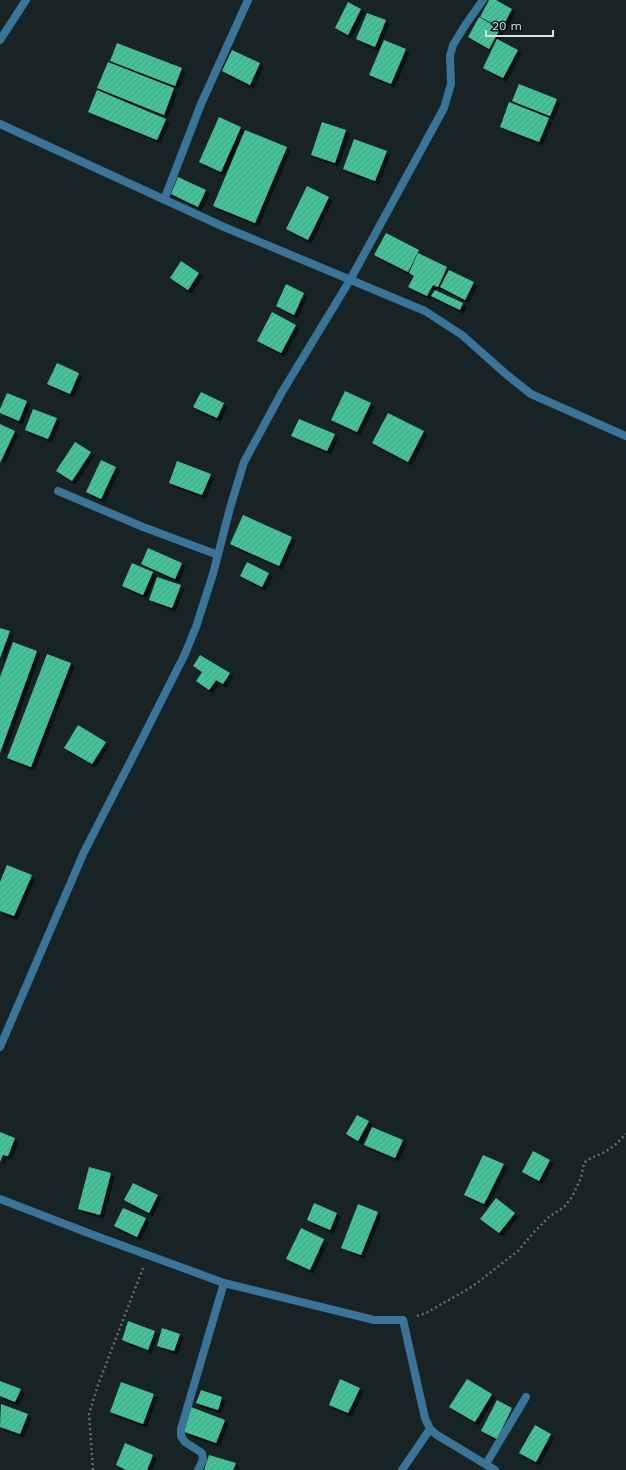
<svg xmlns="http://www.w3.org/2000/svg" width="626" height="1470" font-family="'Work Sans',sans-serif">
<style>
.building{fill:url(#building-hatch);filter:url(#shadow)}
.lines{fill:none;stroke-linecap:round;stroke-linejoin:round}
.path{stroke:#657071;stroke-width:2.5;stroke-dasharray:2 3;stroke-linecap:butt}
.street{stroke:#3a7498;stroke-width:8}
</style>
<defs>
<pattern id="building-hatch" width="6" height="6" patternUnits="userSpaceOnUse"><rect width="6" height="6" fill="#46c19a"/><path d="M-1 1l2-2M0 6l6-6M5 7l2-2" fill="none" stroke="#45a284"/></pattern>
<filter id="shadow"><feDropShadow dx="3.5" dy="3.5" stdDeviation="0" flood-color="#0009"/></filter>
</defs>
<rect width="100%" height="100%" fill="#172324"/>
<path class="building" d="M489 0H496L512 9 502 28 480 17Z
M348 2 361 9 348 35 335 28Z
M367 13 386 20 375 47 356 39Z
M479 17 500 29 489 49 468 37Z
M497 39 518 50 503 78 483 68Z
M384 40 406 49 391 84 369 75Z
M117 43 182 68 175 86 110 61Z
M232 50 260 63 250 85 222 71Z
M108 62 174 88 164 115 97 88Z
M519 84 557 99 550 116 512 101Z
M97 90 166 119 157 140 88 112Z
M509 102 549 118 539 142 500 127Z
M219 117 241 127 221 172 199 162Z
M322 122 346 130 335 163 311 155Z
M245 130 287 147 255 223 213 206Z
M354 139 387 151 375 181 343 169Z
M178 177 206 190 198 207 171 194Z
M307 186 329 197 308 240 286 229Z
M386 233 419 250 408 272 374 255Z
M418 253 447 267 438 287 433 285 427 296 408 287 414 276 409 273Z
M181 261 199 273 188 290 170 278Z
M449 270 474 282 465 300 440 287Z
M286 284 304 293 294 315 276 306Z
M435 290 463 303 460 310 431 296Z
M272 312 296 325 281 353 257 341Z
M57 363 79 373 70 394 47 384Z
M345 391 371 403 357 432 331 420Z
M201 392 224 403 217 418 193 407Z
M7 393 27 401 19 421 0 413V409Z
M33 409 57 418 48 439 25 430Z
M388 413 424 431 408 462 372 443Z
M299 419 335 434 327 451 291 436Z
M0 424 15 431 0 463Z
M75 442 91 452 72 481 56 471Z
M101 460 116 467 101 499 86 492Z
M177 461 211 474 202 495 169 483Z
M243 515 292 537 279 566 230 544Z
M148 548 182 563 175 579 141 564Z
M247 562 269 573 262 587 240 576Z
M132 563 153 572 143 595 122 586Z
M157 577 181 585 172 608 149 600Z
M0 628 10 631 0 658Z
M13 642 37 651 0 753V677Z
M47 654 71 663 31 767 7 758Z
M200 655 230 673 223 684 216 680 209 690 196 681 202 672 193 666Z
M78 725 106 742 92 764 64 748Z
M7 865 32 875 14 916 0 911V882Z
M357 1115 369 1121 358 1141 346 1134Z
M372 1127 403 1140 395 1158 364 1145Z
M0 1132 15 1138 8 1156 3 1155 0 1162Z
M533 1151 550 1160 539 1181 522 1172Z
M483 1155 504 1164 484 1204 464 1195Z
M89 1167 111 1173 100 1215 78 1209Z
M133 1183 158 1195 149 1213 124 1200Z
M496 1198 515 1213 499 1233 480 1219Z
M314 1203 337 1213 330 1230 307 1220Z
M358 1204 378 1212 361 1255 341 1248Z
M123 1208 146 1218 137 1237 114 1226Z
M301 1228 324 1239 310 1270 286 1259Z
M128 1321 155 1331 148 1350 122 1340Z
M162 1328 180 1334 174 1351 157 1346Z
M340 1379 360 1388 348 1413 329 1405Z
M467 1379 492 1394 475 1422 449 1407Z
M0 1381 21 1389 15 1402 0 1396Z
M121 1382 154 1394 143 1424 110 1412Z
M201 1390 222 1397 218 1410 196 1403Z
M497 1400 512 1408 497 1439 481 1431Z
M1 1404 28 1414 20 1434 0 1427Z
M191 1407 225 1420 216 1443 182 1431Z
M535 1425 551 1434 536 1462 519 1453Z
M125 1443 153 1455 147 1470H126L116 1465Z
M209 1455 236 1463 233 1470H204Z"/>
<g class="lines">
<path class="path" d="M417 1316 426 1313 473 1286 518 1251 535 1231 550 1216 564 1207 572 1197 581 1178 584 1163 587 1160 605 1152 615 1145 626 1134
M93 1470 89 1414 98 1385 143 1268"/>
<path class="street" d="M0 40 26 0
M0 124 224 227 425 311 462 335 507 375 531 394 626 436
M164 200 201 104 248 0
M58 491 143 527 218 555
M0 1047 84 852 143 737 185 654 196 627 213 574 230 508 244 462 282 392 350 280 444 108 451 84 450 56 453 45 466 24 483 0
M0 1199 96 1236 224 1283 374 1320H403L425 1418 430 1429 437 1435 495 1470
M486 1464 526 1397
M198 1470 203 1460 202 1453 185 1442 181 1436V1429L224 1283
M402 1470 430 1429"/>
</g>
<path d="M486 30v6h67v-6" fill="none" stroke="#d8e0e1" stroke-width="2"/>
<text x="492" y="30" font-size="12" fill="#d8e0e1" stroke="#0e191b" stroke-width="3" paint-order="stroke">20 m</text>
</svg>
